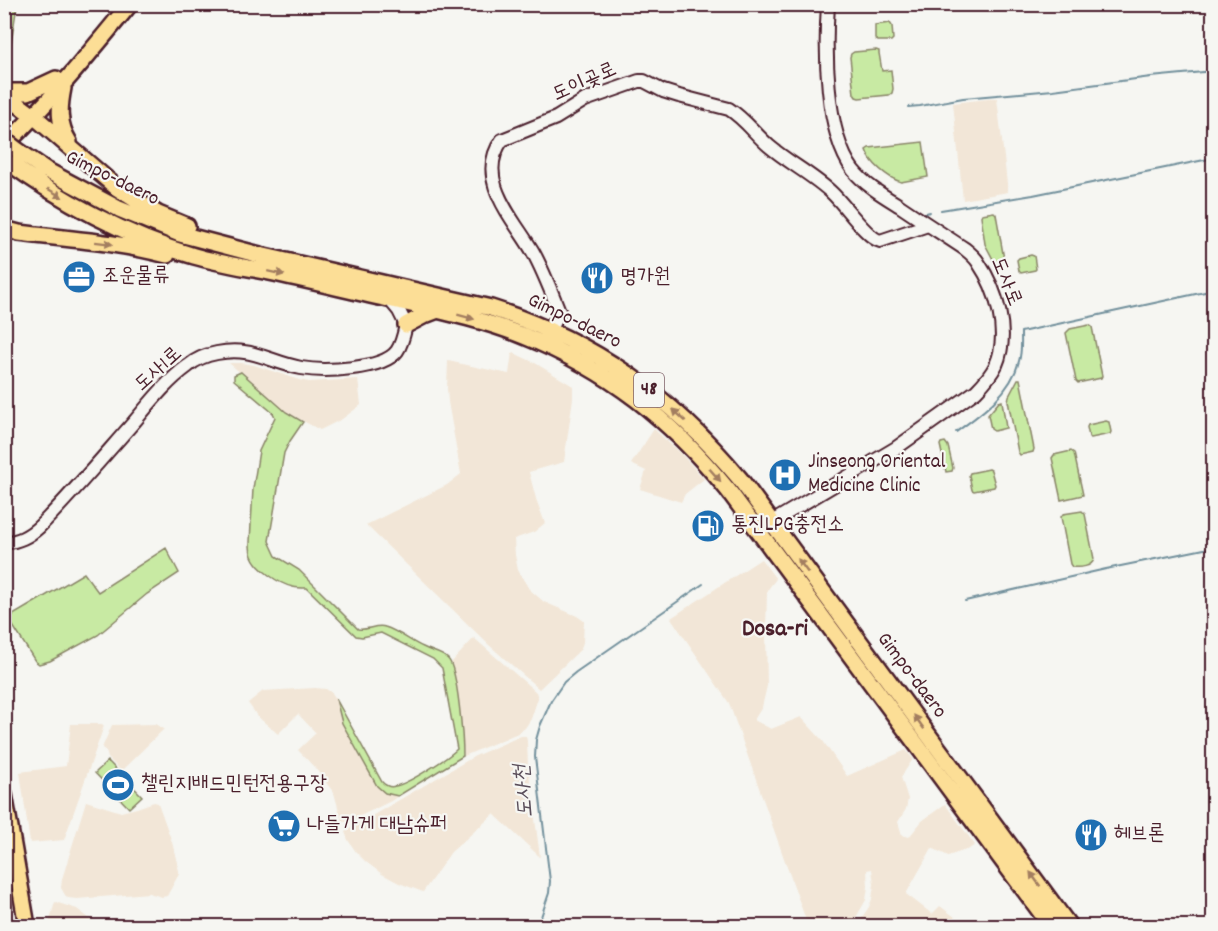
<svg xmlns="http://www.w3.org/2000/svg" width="1218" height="931" font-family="Dekko,'Poor Story',sans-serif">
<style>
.built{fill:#f2e6d7}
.green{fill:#c8eaa3;stroke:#898467;stroke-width:1.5}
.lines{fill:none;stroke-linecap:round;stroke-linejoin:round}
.stream{stroke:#72909c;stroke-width:2}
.minor-casing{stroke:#4a1f2b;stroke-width:16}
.major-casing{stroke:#4a1f2b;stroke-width:20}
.minor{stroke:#f6f6f2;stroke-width:12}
.major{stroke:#fcde96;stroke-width:15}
.major-bridge-casing{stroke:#4a1f2b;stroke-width:20;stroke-linecap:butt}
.major-bridge{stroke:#fcde96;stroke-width:15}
.oneway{fill:#a37e60}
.labels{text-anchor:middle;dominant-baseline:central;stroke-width:4.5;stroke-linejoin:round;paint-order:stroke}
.shield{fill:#f6f6f2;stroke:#7e6067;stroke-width:1.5}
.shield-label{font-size:20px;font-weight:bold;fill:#4a1f2b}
.street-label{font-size:21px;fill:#4a1f2b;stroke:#f6f6f2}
.poi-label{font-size:21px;fill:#4a1f2b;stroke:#f6f6f2;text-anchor:start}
.water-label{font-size:22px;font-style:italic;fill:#5a4e5a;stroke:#f6f6f2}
.quarter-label{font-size:24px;font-weight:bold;fill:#4a1f2b;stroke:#f6f6f2}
</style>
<rect width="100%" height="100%" fill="#f6f6f2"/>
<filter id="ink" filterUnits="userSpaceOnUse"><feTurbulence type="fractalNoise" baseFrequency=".0167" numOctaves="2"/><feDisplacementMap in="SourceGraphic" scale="12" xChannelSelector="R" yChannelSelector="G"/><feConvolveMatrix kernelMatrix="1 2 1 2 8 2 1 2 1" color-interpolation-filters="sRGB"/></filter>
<g filter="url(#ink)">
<path class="built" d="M997 98 1008 192 963 200 953 103Z
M512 352 535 363 573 386V398L564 462 529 472 536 499 545 523 534 532 514 539 515 555 518 570 529 589 544 602 577 616 584 621 583 642 581 649 539 689 489 645 366 525 447 485 461 474 448 402 447 388 448 361 509 374Z
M229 363H241L254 365 299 380 309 382 358 379 361 405 342 419 320 430 286 412Z
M654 429 684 457 704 479 685 494 681 502 640 489 646 471 631 464Z
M761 559 776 579 769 588 767 593 766 630 767 686 762 707 754 720 771 729 801 717 823 741 847 776 906 750 913 759 901 777 908 799 906 809 898 822 902 835 909 837 922 821 945 804 975 845 969 849 948 856 932 848 906 894 932 914 940 906 967 926H856L869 907 872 899 874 884 872 869 867 870 868 886 866 900 851 926H808L729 703 671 618Z
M474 638 536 692 538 698 531 719 525 728 518 733 464 756 455 678 451 663Z
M315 688 326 689 332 693 336 699 342 723 377 786 385 793 398 796 391 801 348 822 342 821 334 793 315 768 298 750 316 733 298 714 278 734 258 717 248 703 263 691Z
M71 724H102L104 726 64 840 30 843 20 772 66 766Z
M155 724 164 729 121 771 108 758 106 751 102 748 112 725Z
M521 736H526L527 741 528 766 540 857 494 814 451 852 423 892 399 883 382 874 366 862 356 852 348 840 345 832 351 828 475 756Z
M86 801 121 812 137 808 154 802 158 803 172 842 179 871V874L167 896 162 897 149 893 77 899 68 898 65 895 61 888 62 879Z
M55 902 77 909 94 922 104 926H48Z"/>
<path class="green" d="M5 4 17 5 6 76 5 78Z
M890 23 892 26 893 39 891 41H878L875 39V25Z
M876 50 879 51V53L882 71 891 70 893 89 892 93 889 95 859 98 856 97 854 94 850 57 851 54 854 52Z
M923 142 928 177 901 182C888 178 870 163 866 150L869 148Z
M994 212 996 214 1004 259 1003 262 996 263 994 261 985 244 981 216 982 214Z
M1031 255 1034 256 1036 269 1035 270 1021 273 1019 271 1017 260 1019 258Z
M1089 325 1092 327 1102 376 1101 378 1078 383 1076 381 1066 333 1070 329Z
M241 372 286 412 303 422 290 441 284 453 269 541 276 556 299 570 358 629C367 631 376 624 385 627 398 631 410 641 423 647 430 651 442 653 448 659 458 669 463 740 463 756L398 796 385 793 377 786 342 723 336 699 382 782C386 786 390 788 395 786 408 784 448 758 457 749L442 668 433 659 381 633 362 637 356 636 307 588C302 588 297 588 293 587 279 584 257 569 252 556 250 552 250 547 250 542L253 489 259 451 275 417 273 413 234 380V375Z
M1018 379H1020L1034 449 1033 452 1020 455 1018 452 1008 401 1009 396Z
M1002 401 1006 428 994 431 991 429 988 415 999 402Z
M1106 421 1109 422 1111 432 1110 434 1091 438 1089 437 1087 427 1088 425Z
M945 442 948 446 953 468 952 471 946 472 940 445 941 443Z
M1071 451 1074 453 1083 495 1061 500 1052 458 1054 455Z
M989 469 991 470 995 485 994 487 974 491 972 490 969 475 970 473Z
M1082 511 1085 514 1094 559C1092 567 1080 568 1072 567L1070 564 1061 517 1063 514Z
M166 548 179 573 147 594 98 635 50 661 39 664 35 661 8 618 84 573 98 592Z
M108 761 142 796 129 808 95 773Z"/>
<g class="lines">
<path class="stream" d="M833 38 834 4
M837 106 839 118
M908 107 920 106 963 98 1053 90 1151 77 1214 71
M941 210 1033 195 1214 158
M922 214 930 212
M956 432C981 414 1011 393 1019 361 1022 352 1021 342 1021 332L1214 290
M876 467 885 461
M965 601 1106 569 1214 547
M538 926 549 893 550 881 535 757 536 740 540 726 551 701 564 682 576 672 703 584"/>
<g class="minor-casing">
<path id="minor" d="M548 338 559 311C551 291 543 270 533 252 514 219 474 179 502 140L556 118 585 100 639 81H644L663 91 679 96 729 109C745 119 755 134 769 146 789 163 813 175 832 193 844 204 867 238 880 241L928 225
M772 522 896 448 976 391C984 383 991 375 996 365 1010 333 997 290 978 262 975 257 970 253 965 249 944 235 922 221 900 206 884 196 865 185 853 170 825 132 825 50 828 4
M4 543C19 541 28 537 39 527 72 494 103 457 134 422 150 403 167 381 188 366 196 359 206 355 217 353 252 346 269 362 301 368 323 372 383 370 397 351 402 344 404 334 406 325L399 311 389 299"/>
</g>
<g class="major-casing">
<path id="major" d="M63 88C59 108 58 124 69 142
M4 92H28L56 79
M4 94 35 117 117 188 158 214 187 226
M4 146C50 102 89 54 130 4
M17 150 46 170 119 209 180 234 260 255 491 308C594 341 671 396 740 479L1069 926
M4 159C59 200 128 237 194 256 218 263 244 267 269 272 311 281 352 291 393 300 437 310 482 319 524 336 609 370 670 419 728 490L1051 926
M4 229 19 233C68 239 119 242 167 255
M406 325 425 315 438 310
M4 794 27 926"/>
</g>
<use href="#minor" class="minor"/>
<use href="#major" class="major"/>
<g class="major-bridge-casing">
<path id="major-bridge" d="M4 140 17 150"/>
</g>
<use href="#major-bridge" class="major-bridge"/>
</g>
<defs><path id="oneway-solid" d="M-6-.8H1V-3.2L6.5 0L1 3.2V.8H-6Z" transform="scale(1.5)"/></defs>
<g class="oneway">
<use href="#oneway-solid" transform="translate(55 193) rotate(30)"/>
<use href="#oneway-solid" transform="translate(104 243) rotate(7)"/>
<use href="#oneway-solid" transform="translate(276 273) rotate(12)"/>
<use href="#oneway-solid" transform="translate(466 317) rotate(15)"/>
<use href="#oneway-solid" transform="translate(679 415) rotate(-137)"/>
<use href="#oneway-solid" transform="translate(715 475) rotate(49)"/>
<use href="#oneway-solid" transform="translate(803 566) rotate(-126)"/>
<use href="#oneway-solid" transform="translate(919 722) rotate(-126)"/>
<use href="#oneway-solid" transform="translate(1035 879) rotate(-126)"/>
</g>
</g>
<defs>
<g id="office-disc" transform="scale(1.725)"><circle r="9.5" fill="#1f6fb2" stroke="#f6f6f2"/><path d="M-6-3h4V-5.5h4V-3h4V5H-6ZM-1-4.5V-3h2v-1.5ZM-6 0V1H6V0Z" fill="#fff"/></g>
<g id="restaurant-disc" transform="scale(1.725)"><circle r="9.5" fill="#1f6fb2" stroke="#f6f6f2"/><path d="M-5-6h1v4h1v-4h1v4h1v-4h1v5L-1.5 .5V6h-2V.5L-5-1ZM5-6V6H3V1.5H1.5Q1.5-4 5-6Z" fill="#fff"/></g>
<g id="hospital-disc" transform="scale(1.725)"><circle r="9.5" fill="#1f6fb2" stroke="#f6f6f2"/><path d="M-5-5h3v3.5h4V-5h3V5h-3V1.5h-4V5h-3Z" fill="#fff"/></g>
<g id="fuel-disc" transform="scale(1.725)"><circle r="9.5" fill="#1f6fb2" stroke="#f6f6f2"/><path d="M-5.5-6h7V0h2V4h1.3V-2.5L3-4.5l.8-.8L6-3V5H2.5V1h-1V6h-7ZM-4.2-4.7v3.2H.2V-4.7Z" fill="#fff"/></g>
<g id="stadium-disc" transform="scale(1.725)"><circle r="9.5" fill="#1f6fb2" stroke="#f6f6f2"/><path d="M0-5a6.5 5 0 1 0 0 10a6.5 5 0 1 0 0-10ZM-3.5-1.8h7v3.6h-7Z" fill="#fff"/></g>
<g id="supermarket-disc" transform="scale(1.725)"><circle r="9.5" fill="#1f6fb2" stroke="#f6f6f2"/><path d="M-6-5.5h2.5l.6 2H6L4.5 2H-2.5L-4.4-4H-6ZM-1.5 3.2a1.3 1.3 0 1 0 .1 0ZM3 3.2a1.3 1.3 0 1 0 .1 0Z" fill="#fff"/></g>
</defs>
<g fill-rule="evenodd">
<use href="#office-disc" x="79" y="277"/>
<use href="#restaurant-disc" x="597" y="278"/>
<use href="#hospital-disc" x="785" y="475"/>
<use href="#fuel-disc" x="708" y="526"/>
<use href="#stadium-disc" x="118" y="785"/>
<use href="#supermarket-disc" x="284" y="826"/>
<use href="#restaurant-disc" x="1091" y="835"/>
</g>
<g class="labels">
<rect class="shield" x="634" y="373" width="30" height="34" rx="4.5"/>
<g class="shield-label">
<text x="649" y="390">48</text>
</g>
<g class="street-label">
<text transform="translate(585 83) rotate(-24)">도이곶로</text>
<text transform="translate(112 179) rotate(26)">Gimpo-daero</text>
<text transform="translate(1005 282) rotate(68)">도사로</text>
<text transform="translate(574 322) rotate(26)">Gimpo-daero</text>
<text transform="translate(159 370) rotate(-42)">도사1로</text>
<text transform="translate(911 676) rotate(53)">Gimpo-daero</text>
</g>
<g class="poi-label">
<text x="102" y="277">조운물류</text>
<text x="620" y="278">명가원</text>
<text x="808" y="463">Jinseong Oriental<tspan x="808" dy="24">Medicine Clinic</tspan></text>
<text x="731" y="526">통진LPG충전소</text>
<text x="141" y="785">챌린지배드민턴전용구장</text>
<text x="307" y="826">나들가게 대남슈퍼</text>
<text x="1114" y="835">헤브론</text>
</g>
<g class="water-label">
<text transform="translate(525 791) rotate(-95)">도사천</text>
</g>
<g class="quarter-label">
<text x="775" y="630">Dosa-ri</text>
</g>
</g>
<rect width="1218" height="931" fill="none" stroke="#f6f6f2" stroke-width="24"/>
<rect x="12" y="12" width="1194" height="907" fill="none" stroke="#4a1f2b" stroke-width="2" filter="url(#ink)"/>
</svg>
